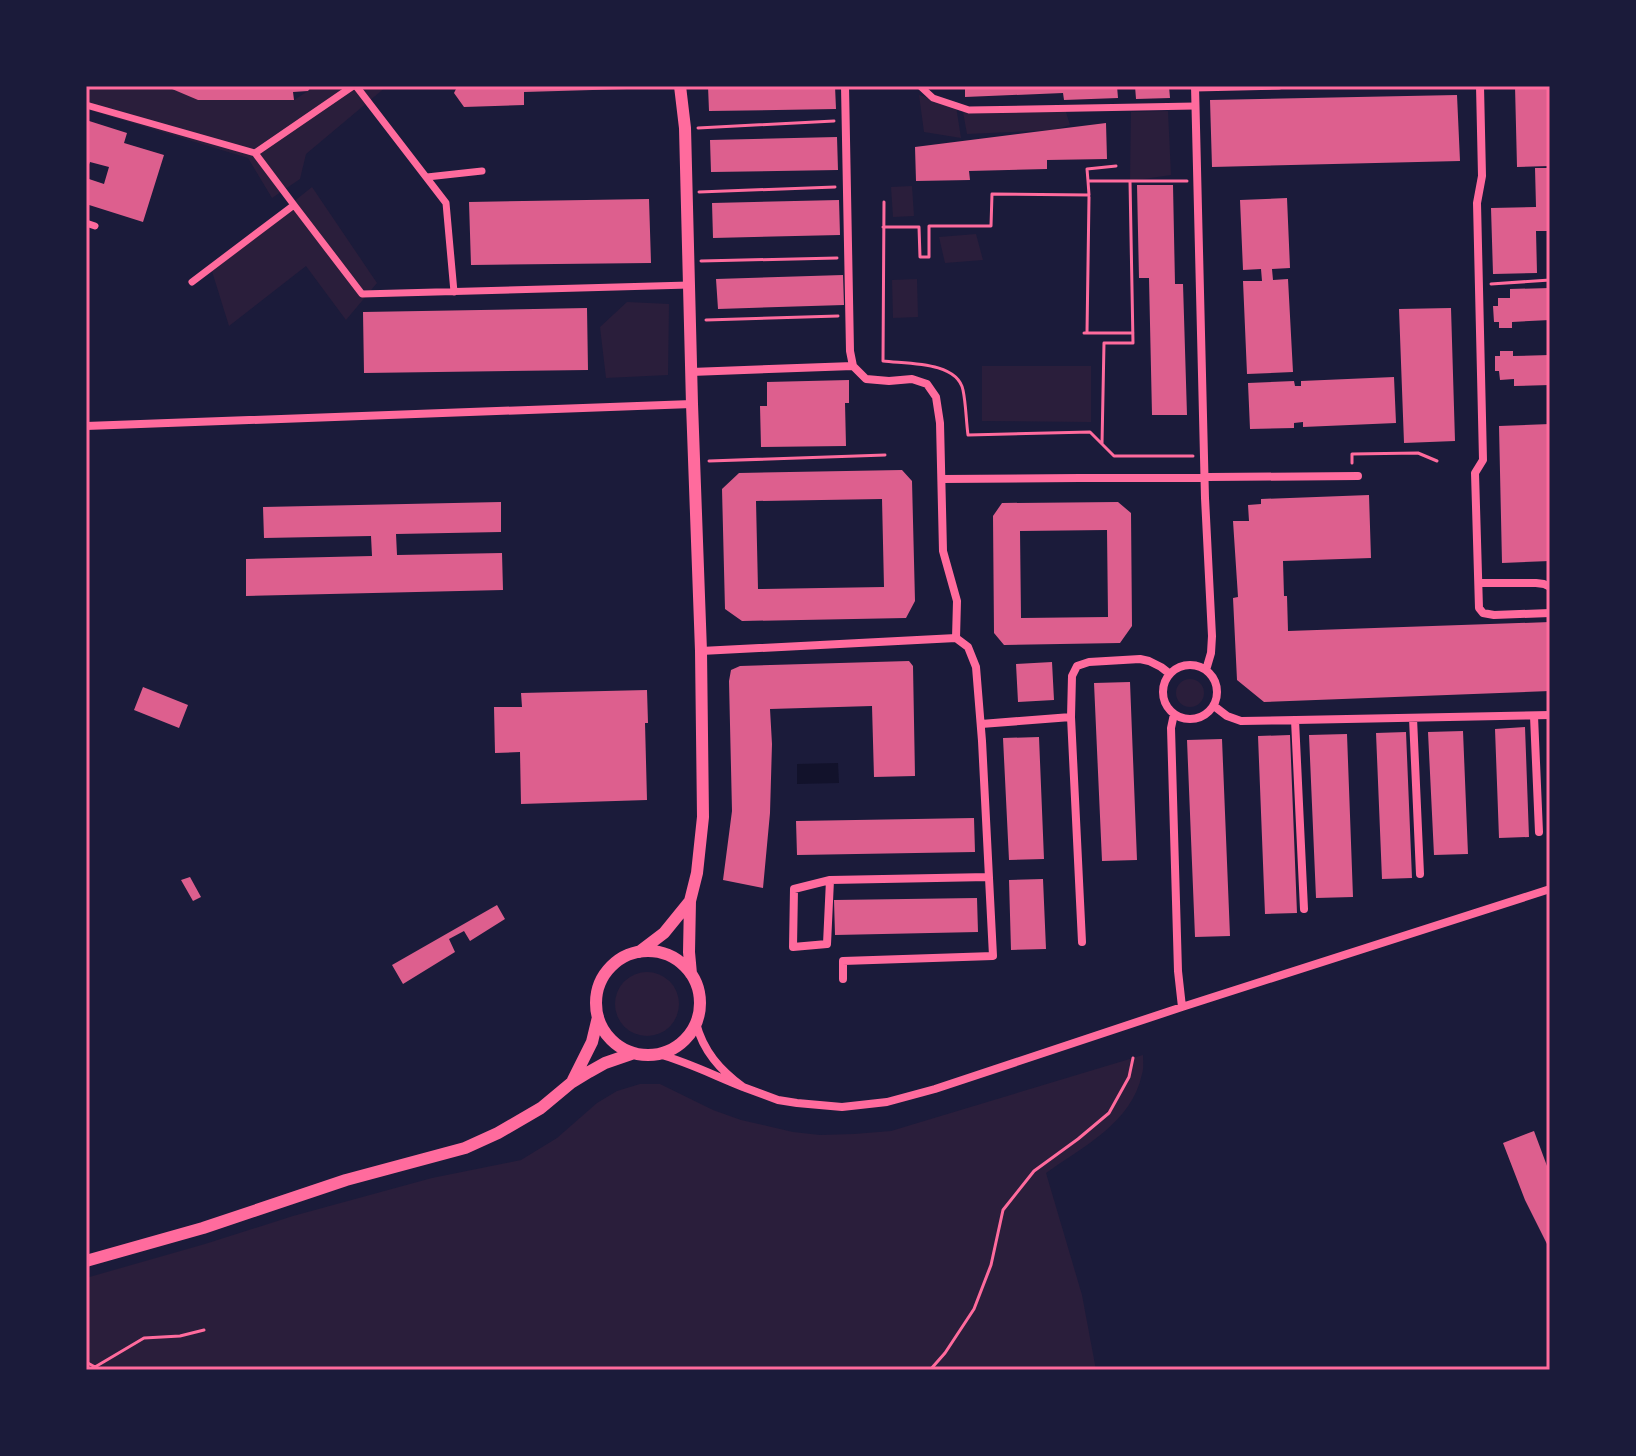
<svg xmlns="http://www.w3.org/2000/svg" width="1636" height="1456" font-family="Rubik,sans-serif">
<style>
.green{fill:#2a1e3b}
.water{fill:#12122b}
.building{fill:#dd5f8e;fill-rule:evenodd}
.lines{fill:none;stroke-linecap:round;stroke-linejoin:round}
.path{stroke:#ff6b9d;stroke-width:3}
.pedestrian{stroke:#ff6b9d;stroke-width:7}
.minor{stroke:#ff6b9d;stroke-width:8}
.tertiary{stroke:#ff6b9d;stroke-width:12}
.neatline{fill:none;stroke:#ff6b9d;stroke-width:3}
</style>
<rect width="100%" height="100%" fill="#1b1b3a"/>
<path class="green" d="M86 86H167L198 100H294L308 91 312 86H387L306 154 300 179 272 198 248 158 86 109Z
M919 95 956 106 961 138 924 132Z
M1168 111 1171 175 1130 181 1131 112Z
M963 112H1066L1070 125 1054 130 967 134Z
M912 186 914 216 893 217 891 187Z
M312 187 377 283 346 320 306 266 229 326 211 268Z
M976 234 983 260 945 263 939 237Z
M917 279 918 317 893 318 892 280Z
M627 302 669 304 668 375 606 378 600 327Z
M982 366H1091V422L982 421Z
M1176 693a14 14 0 1 1 28 0a14 14 0 1 1-28 0Z
M615 1004a32 32 0 1 1 64 0a32 32 0 1 1-64 0Z
M1143 1055C1143 1061 1144 1068 1142 1074 1132 1123 1082 1147 1046 1173L1082 1295 1096 1370H86V1278L205 1244 293 1216 432 1178 521 1160 557 1138 597 1103 617 1091 640 1084H660L713 1110 741 1120 793 1132 820 1135 854 1134 891 1131Z"/>
<path class="water" d="M838 763 839 783 797 784V764Z"/>
<path class="building" d="M165 86H312L308 91 293 92 294 100H198Z
M453 86H627V89L524 92V105L464 107 454 93 456 89Z
M708 86H835L836 109 709 111Z
M965 86H1117L1118 98 1064 100 1063 93 965 97Z
M1135 86H1169L1170 98 1136 99Z
M1515 86H1550V166L1517 167Z
M1457 95 1460 161 1212 167 1210 100Z
M86 120 127 133 124 143 164 155 143 222 86 204V178L104 184 109 167 90 162 86 172Z
M1106 123 1107 159 1047 160V169L969 171 970 180 916 181 915 147Z
M837 137 838 170 711 172 710 140Z
M1535 168H1550V231H1536L1537 273 1493 274 1491 208 1536 207Z
M1137 185H1173L1175 284H1183L1187 415H1152L1149 278H1139Z
M1287 198 1290 268 1272 269 1273 280 1288 279 1293 372 1247 374 1243 281H1262L1261 269 1243 270 1240 200Z
M649 199 651 263 471 265 469 202Z
M839 200 840 235 713 238 712 203Z
M843 275 844 305 718 309 716 279Z
M1550 288V320L1512 322V328H1499V322H1494L1493 306H1498V298H1510V289Z
M587 308 588 370 364 373 363 312Z
M1451 308 1455 441 1404 443 1399 309Z
M1500 351H1513V356L1550 355V385L1514 386V379L1500 380 1499 371H1495V356H1500Z
M1394 377 1396 423 1303 427V422L1294 423V428L1250 429 1248 383 1294 381 1295 386H1301V381Z
M849 380V403H845L846 446 761 447 760 406H767V382Z
M1550 424V561L1502 563 1499 426Z
M902 470 912 481 915 601 906 618 742 621 725 609 722 489 739 473ZM882 499 884 587 758 589 756 501Z
M1369 495 1371 558 1283 561 1284 596H1287L1288 631 1550 622V691L1264 702 1237 680 1233 598 1238 597 1233 521H1249L1248 505 1261 504V499Z
M501 502V532L396 534 397 555 502 553 503 590 246 596V559L372 556 371 536 264 538 263 507Z
M1118 502 1131 513 1132 626 1120 643 1004 645 994 633 993 516 1002 503ZM1107 530 1108 617 1021 618 1020 531Z
M909 661 913 666 915 776 874 777 872 706 770 709 772 744 770 813 763 888 723 880 732 811 729 681 731 670 740 666Z
M1052 662 1054 700 1018 702 1016 664Z
M1130 682 1137 860 1102 861 1094 683Z
M143 687 188 705 179 728 134 710Z
M647 690 648 723H645L647 800 521 804 520 752 495 753 494 707H522L521 693Z
M1525 727 1529 837 1499 838 1495 729Z
M1463 731 1468 854 1434 855 1428 732Z
M1406 732 1412 878 1382 879 1376 733Z
M1347 734 1353 897 1316 898 1309 735Z
M1290 735 1297 913 1265 914 1258 736Z
M1039 737 1044 859 1009 860 1003 738Z
M1222 739 1230 936 1195 937 1187 740Z
M974 818 975 852 797 855 796 821Z
M190 877 201 897 193 901 181 880Z
M1043 879 1046 949 1011 950 1009 880Z
M977 898 978 932 835 935 834 900Z
M497 905 505 919 470 941 464 931 449 939 455 952 403 984 392 965Z
M1534 1131 1550 1174V1250L1525 1200 1503 1143Z"/>
<g class="lines">
<path class="path" d="M698 128 834 121
M1088 181 1087 169 1116 166
M699 192 835 187
M884 202 883 361C906 364 957 361 963 390 966 404 966 420 968 435L1090 432 1114 456H1193
M883 227H919L920 257H929V226H991L992 194 1089 195 1088 181H1187
M701 261 837 258
M1491 284 1550 280
M706 320 838 316
M1084 333H1133
M1087 333 1089 197
M1102 444 1104 343H1133L1130 181
M709 461 885 455
M1352 463V454L1418 453 1437 461
M86 1362 95 1367
M95 1370V1367L144 1338 180 1336 204 1330
M930 1370 945 1353 974 1309 991 1265 1003 1210 1034 1171 1078 1139 1109 1113 1129 1077 1133 1058"/>
<path class="pedestrian" d="M356 86 446 203 454 292
M920 86 933 98 969 110 1195 106
M1195 88 1279 86
M86 105 255 153
M427 177 482 171
M294 205 362 294 689 285
M86 223 95 226
M192 282 294 205 255 153 353 86"/>
<path class="minor" d="M845 86 850 351 853 366 866 379 889 381 912 379 927 384 936 397 940 423 943 551 957 601 956 638
M1195 86 1205 498 1212 636 1211 653 1206 670
M1480 86 1482 176 1477 203 1483 460 1475 473 1479 608 1483 613 1494 615 1550 613
M691 372 853 366
M86 426 692 404
M942 479 1358 476
M1480 583H1536L1544 584 1550 587
M701 651 956 638
M1163 692a27 27 0 1 1 54 0a27 27 0 1 1-54 0Z
M1214 706 1227 716 1241 721 1550 715
M1174 714 1171 728 1178 971 1182 1007
M1534 716 1539 832
M1413 718 1420 874
M1295 720 1304 909
M981 724 1071 717
M830 880 794 889 793 947 827 944 830 880 989 877
M1082 942 1071 717 1072 676 1077 666 1089 662 1140 659 1149 661 1161 667 1170 674
M843 979V961L993 956 982 741 976 667 968 647 956 638
M658 1054C688 1062 715 1076 743 1087 720 1070 703 1051 696 1023
M743 1087 778 1100 797 1103 842 1107 887 1102 935 1089 1182 1007 1550 889"/>
<path class="tertiary" d="M680 86 685 128 692 404 701 651 703 817 697 873 690 901 689 952 691 974
M596 1003a52 52 0 1 1 104 0a52 52 0 1 1-104 0Z
M639 952 664 933 690 901
M573 1080 592 1042 598 1017
M86 1261 203 1228 346 1180 465 1148 498 1133 541 1108 571 1083 589 1072 605 1063 634 1053"/>
</g>
<rect width="1636" height="1456" fill="none" stroke="#1b1b3a" stroke-width="176"/>
<rect x="88" y="88" width="1460" height="1280" class="neatline"/>
</svg>
